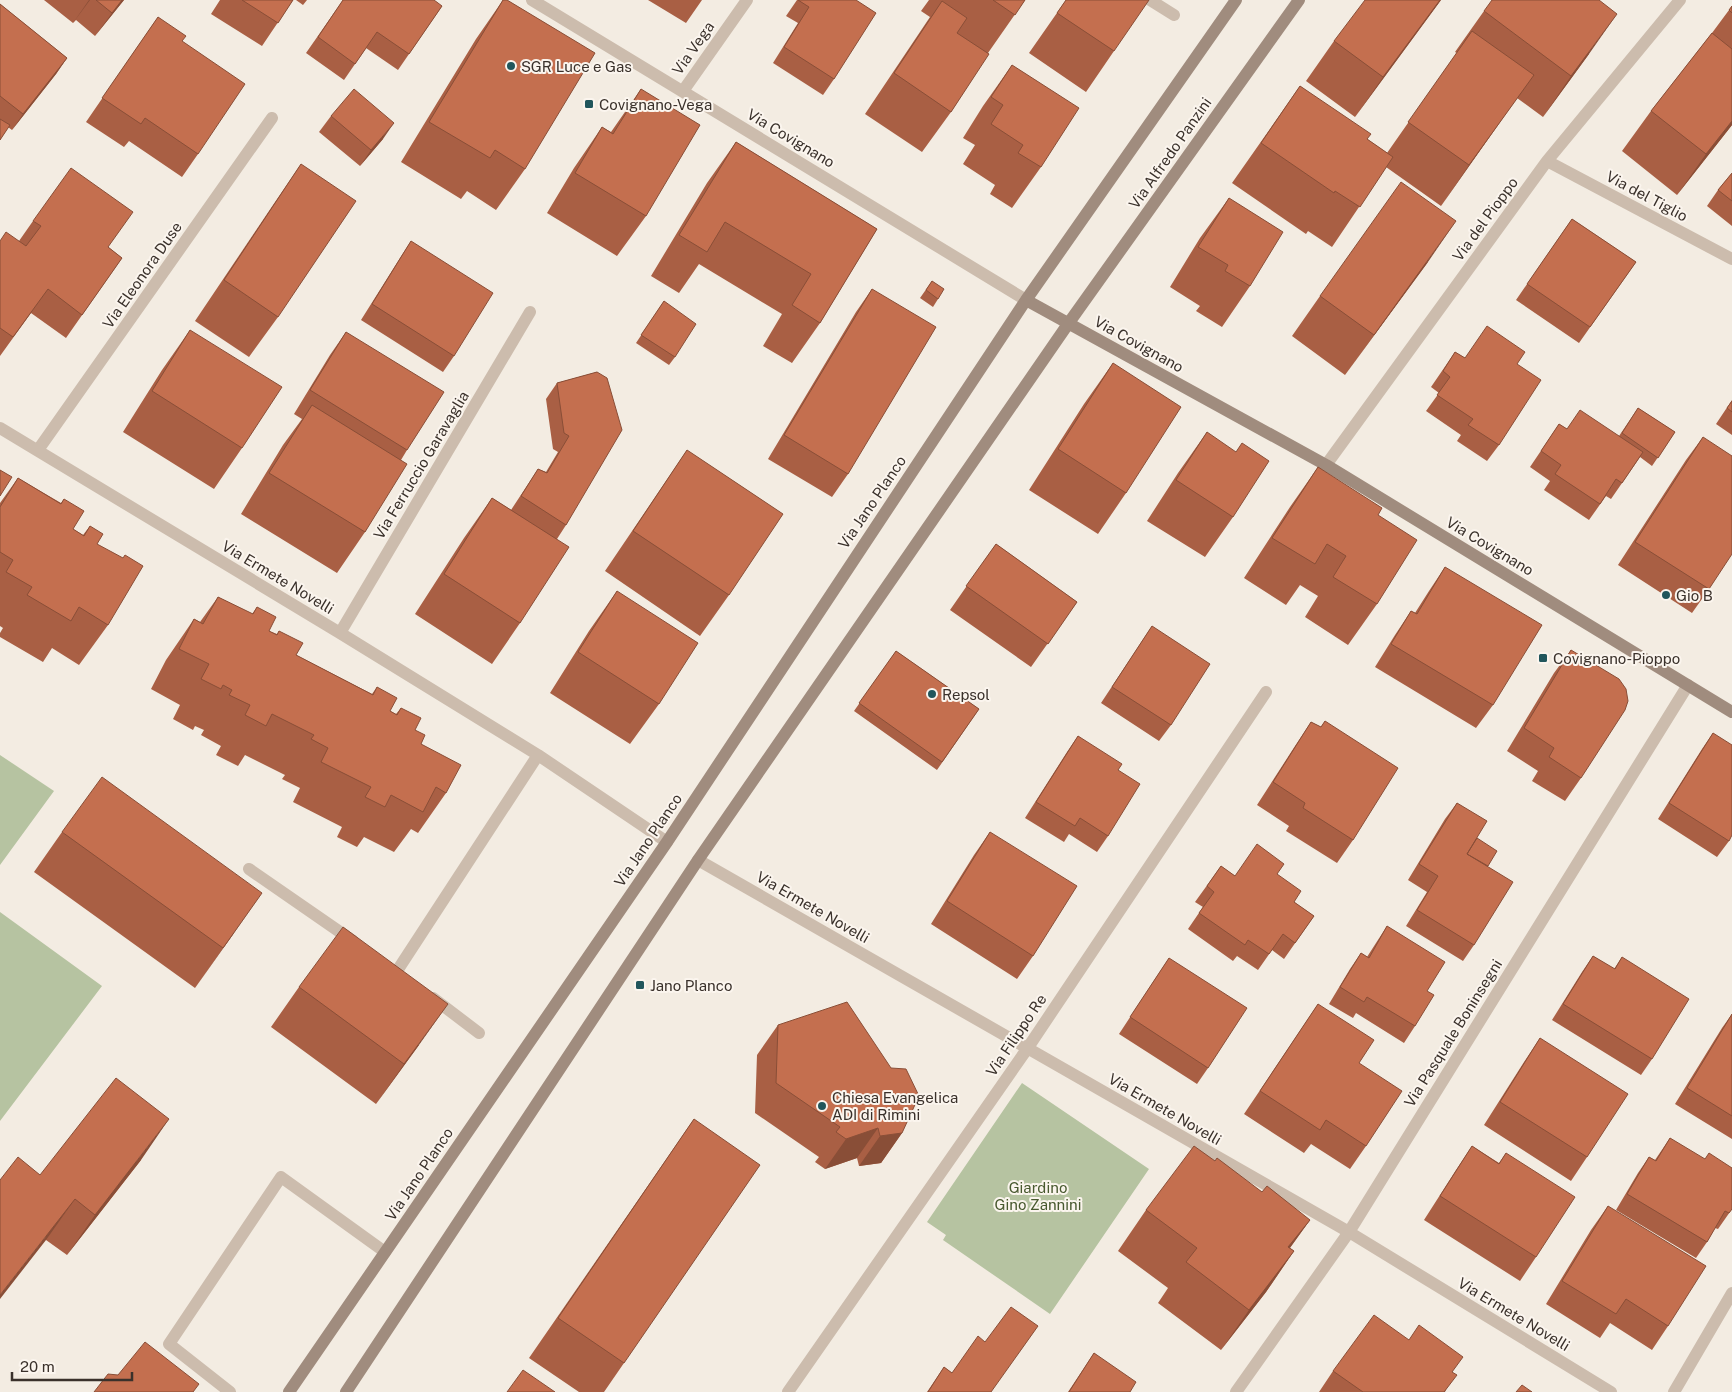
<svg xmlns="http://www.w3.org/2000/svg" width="1732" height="1392" font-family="'Public Sans',sans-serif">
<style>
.green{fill:#b6c3a1}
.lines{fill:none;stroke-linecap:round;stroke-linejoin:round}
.lane{stroke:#ccbcad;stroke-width:12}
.street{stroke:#ccbcad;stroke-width:12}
.secondary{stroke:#a08c7e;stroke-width:12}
.wall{fill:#a95f44}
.shaded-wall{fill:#894e37}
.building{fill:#c46f4f;stroke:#894e37}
.poi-dot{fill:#21565c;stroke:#fbf5ee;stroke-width:2}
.labels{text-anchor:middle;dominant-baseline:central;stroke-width:4;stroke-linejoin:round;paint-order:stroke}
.street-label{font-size:15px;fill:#3a312b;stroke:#fbf5ee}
.poi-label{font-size:15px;fill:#3a312b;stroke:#fbf5ee;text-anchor:start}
.park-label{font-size:15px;fill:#48592f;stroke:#fbf5ee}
</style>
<rect width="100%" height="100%" fill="#f3ece2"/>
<path class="green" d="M0 755 54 791 0 865Z
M0 912 102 986 0 1121Z
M1022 1083 1149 1169 1050 1314 943 1240 946 1235 927 1222Z"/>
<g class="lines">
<path class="lane" d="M230 1392 169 1344 281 1177 385 1252"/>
<path class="street" d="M532 0 1026 300
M1150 0 1174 15
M683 91 747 0
M1547 161 1732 259
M0 428 340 633 538 755 667 842
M38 450 272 118
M1326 465 1547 161 1680 0
M340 633 530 312
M698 860 1349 1232 1611 1392
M249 869 353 941
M397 971 538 755
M433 998 479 1033
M788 1392 1027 1049 1266 692
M1236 1392 1349 1232 1688 685
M1674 1392 1732 1293"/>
<path class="secondary" d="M1026 300 1326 465 1732 712
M289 1392 667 842 1026 300 1236 0
M346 1392 698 860 1068 324 1299 0"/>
</g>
<path class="wall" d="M44 0H124L95 36 76 20 73 23Z
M220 0H293L262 46 211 14Z
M296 0H307L303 5Z
M343 0 442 6 398 70 366 48 344 80 306 53Z
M503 0 525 169 496 210 467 191 461 199 401 162 476 39Z
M648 0H702L686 23Z
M797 0H856L834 79 823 95 773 63 798 23 786 16Z
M929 0H1025L988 53 951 112 922 152 865 114 930 17 921 11Z
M1066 0 1114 51 1086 92 1029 53Z
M1441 0 1355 117 1306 81 1334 41Z
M0 4 67 58 56 74 12 130 8 127 0 140Z
M1732 6V125L1677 195 1622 151 1651 111 1712 33Z
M1484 11 1589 54 1543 117 1517 98 1441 206 1386 167 1332 247 1308 231 1306 234 1232 183 1300 86 1367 139 1387 153 1457 53 1455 52Z
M158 17 182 41 198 154 182 177 129 141 124 147 86 122Z
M1012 65 1041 167 1012 208 990 194 995 185 963 164 975 145 963 138 983 106Z
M641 89 646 216 617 256 547 213 574 168 602 127 611 132Z
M331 116 383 139 360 166 319 132Z
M736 142 877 229 820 323 792 363 763 346 782 314 699 264 679 293 651 276 707 183Z
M301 164 278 317 249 357 195 321 273 205Z
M1732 173V226L1707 206 1718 190Z
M1229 198 1250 286 1222 327 1196 311 1200 306 1170 287 1200 238Z
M1572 219 1636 262 1579 343 1516 300Z
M33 221 108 247 122 258 66 338 31 313 0 356V241H19Z
M411 241 454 356 443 372 361 320 400 258Z
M1428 262 1345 375 1292 336 1320 296Z
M932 281 938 299 933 307 920 298Z
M872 289 848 474 832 497 768 459 856 312Z
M664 301 675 357 669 365 636 343Z
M190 330 242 448 214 489 123 432 162 370Z
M346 332 407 450 401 460 365 532 337 573 241 514 283 445 302 419 294 414 330 355Z
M1455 352 1465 358 1517 364 1499 445 1487 461 1457 441 1461 435 1426 411 1439 393 1431 387Z
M1113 363 1126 493 1098 534 1029 490 1084 404Z
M597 372 566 525 557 539 520 623 492 664 415 614 464 538 492 498 511 510 538 469 546 472 558 452 553 449 546 399 557 383Z
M1732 400V435L1716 424Z
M1638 408 1675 432 1652 466 1640 457 1611 499 1606 496 1589 520 1544 490 1550 481 1530 467 1559 424 1567 429 1619 436Z
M1207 432 1233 517 1205 557 1147 521 1178 473Z
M1703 437 1709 589 1692 613 1618 565 1686 460Z
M687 450 729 595 700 636 605 571Z
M1318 467 1378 515 1377 604 1348 645 1305 617 1318 596 1300 585 1286 605 1244 578 1290 507Z
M18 478 61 503 64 499 73 529 83 535 90 526 97 544 108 625 79 665 52 648 43 662 0 637V633L3 628 0 626V503Z
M996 544 1077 602 1031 667 950 610Z
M1445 567 1493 705 1476 728 1375 667 1395 635 1411 611 1415 613 1429 591Z
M617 591 659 704 630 744 550 693 589 631Z
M218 597 252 614 257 607 269 631 277 634 279 631 296 655 372 694 377 687 390 711 396 714 401 708 415 730 421 744 446 793 418 833 411 829 394 852 364 837 357 847 337 837 342 827 293 802 300 788 282 779 285 775 245 755 238 766 216 755 221 746 201 735 204 730 195 726 193 730 173 719 180 705 151 689 166 660 194 619 200 622Z
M1152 626 1171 725 1159 741 1101 703Z
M1571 650 1581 778 1565 801 1532 781 1538 771 1507 751 1554 673Z
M896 651 979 709 937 770 854 711Z
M1325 721 1353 840 1337 863 1286 831 1289 826 1257 805 1295 746 1311 722 1321 727Z
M1713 733 1729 841 1717 857 1658 819 1702 749Z
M1078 736 1118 770 1108 836 1097 852 1069 834 1064 842 1025 818 1067 752Z
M1457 803 1477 838 1488 866 1474 945 1463 961 1406 926 1427 892 1408 880 1445 819Z
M62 832 234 933 195 988 34 872Z
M990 832 1033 956 1017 979 931 924 974 855Z
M1221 866 1235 876 1277 874 1294 902 1314 916 1284 959 1272 950 1258 970 1237 956 1233 961 1188 929 1203 907 1195 902Z
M1387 926 1427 991 1415 1026 1404 1043 1356 1013 1353 1018 1329 1004 1350 969 1361 953 1367 957 1376 943Z
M1593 956 1614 969 1622 957 1652 1059 1641 1075 1552 1020 1582 972Z
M1169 958 1208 1068 1197 1084 1119 1034Z
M299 987 419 1045 376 1104 271 1027Z
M1318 1004 1366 1146 1350 1169 1311 1144 1304 1153 1244 1114Z
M1732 1014V1139L1675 1104 1722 1028Z
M778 1025 902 1133 881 1163 859 1166 857 1158 825 1169 815 1162 819 1157 755 1113 757 1055Z
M1540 1038 1587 1157 1571 1181 1484 1125 1524 1062Z
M694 1119 624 1363 604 1392H579L529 1358Z
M1670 1138 1732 1209 1718 1229 1715 1228 1707 1242 1696 1258 1616 1210 1638 1173 1649 1157 1655 1160Z
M1472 1146 1499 1163 1506 1153 1536 1257 1520 1281 1424 1220 1456 1170Z
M141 1160 67 1255 46 1240 40 1175Z
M1215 1161 1262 1192 1310 1220 1290 1248 1294 1251 1266 1292 1221 1350 1158 1303 1168 1288 1118 1251 1146 1210Z
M1608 1206 1668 1326 1652 1350 1610 1323 1600 1338 1546 1304 1591 1230Z
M1409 1340 1453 1373 1445 1392H1319L1333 1371Z
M1094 1353 1130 1392H1068Z
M944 1367 952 1373 991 1392H927Z"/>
<path class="shaded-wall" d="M89 0H90L73 23Z
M122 0H124L95 36 112 13Z
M1440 0H1441L1355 117 1383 77Z
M1617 14 1589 54 1543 117 1571 76Z
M67 58 56 74 12 130 23 114Z
M1534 75 1505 115 1441 206 1469 165Z
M1732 121V125L1677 195 1706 154Z
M394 123 383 139 360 166 371 150Z
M1456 221 1428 262 1345 375 1374 335Z
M262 893 234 933 195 988 223 948Z
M448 1004 419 1045 376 1104 404 1064Z
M169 1119 141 1160 67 1255 95 1215Z
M878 1128 857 1158 825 1169 846 1139Z
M902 1133 881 1163 859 1166 880 1136Z
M75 1199 46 1240 0 1299V1295Z
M1310 1220 1281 1260 1288 1247Z
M1294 1251 1266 1292 1221 1350 1249 1310Z"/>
<path class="building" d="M96 0H122L112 13Z
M242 0H293L278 23Z
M343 0H434L442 6 409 54 377 32 355 64 318 37Z
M503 0H507L595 53 525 169 495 150 490 158 429 122Z
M798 0H856L876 13 834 79 784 47 809 7Z
M993 0H1025L1015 15Z
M1066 0H1149L1114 51 1057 13Z
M1365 0H1440L1383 77 1334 41Z
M1492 0H1599L1617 14 1571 76 1484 11Z
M942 1 967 18 957 33 989 54 951 112 894 73Z
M0 4 67 58 23 114 0 96Z
M1732 6V13L1729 10Z
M158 17 186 36 182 41 245 84 198 154 145 118 141 124 102 98Z
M1472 31 1534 75 1469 165 1408 122Z
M1712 33 1732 49V121L1706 154 1651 111Z
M1012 65 1079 108 1041 167 1018 153 1023 145 991 124 1003 105 991 97Z
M1300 86 1371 134 1367 139 1393 157 1360 207 1335 191 1334 193 1261 143Z
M354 89 394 123 371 150 331 116Z
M641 89 700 125 646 216 575 173 602 127 613 134Z
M0 119 10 125 0 140Z
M736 142 877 229 820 323 792 305 811 274 725 222 707 252 679 235Z
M301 164 356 201 278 317 224 280Z
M71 168 133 212 108 247 122 258 82 315 48 289 13 337 0 328V241L6 232 26 246 41 226 33 221Z
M1732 173V201L1718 190Z
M1401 182 1456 221 1374 335 1320 296Z
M1229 198 1283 232 1250 286 1225 271 1228 265 1198 247Z
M1572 219 1636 262 1590 327 1527 284Z
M411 241 493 293 454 356 372 304Z
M932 281 944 289 938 299 926 290Z
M872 289 936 327 848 474 784 435Z
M664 301 696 324 675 357 641 335Z
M1487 326 1525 352 1517 364 1541 380 1499 445 1468 425 1473 419 1437 395 1450 377 1443 371 1455 352 1465 358Z
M190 330 282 387 242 448 152 391Z
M346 332 444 392 407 450 310 390Z
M1113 363 1181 407 1126 493 1058 449Z
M597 372 607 378 622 430 566 525 521 496 538 469 547 473 569 436 564 433 557 383Z
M1732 401V412L1727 408Z
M312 405 407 464 365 532 269 473Z
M1638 408 1675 432 1658 458 1622 433Z
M1580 410 1643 452 1622 483 1616 479 1600 504 1555 474 1561 465 1541 451 1559 424 1567 429Z
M1207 432 1236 452 1242 443 1269 461 1233 517 1176 480Z
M1703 437 1732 456V554L1709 589 1635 542Z
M687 450 783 514 729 595 633 531Z
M1318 467 1382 508 1378 515 1417 540 1377 604 1333 577 1346 556 1327 544 1315 564 1272 538Z
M0 470 12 477 0 496Z
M18 478 61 504 64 499 84 511 73 529 84 536 90 526 103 534 97 544 123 558 125 555 143 566 108 625 79 607 71 621 27 595 32 587 6 572 13 560 0 552V507Z
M492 498 569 547 520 623 444 574Z
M996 544 1077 602 1048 644 966 586Z
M1445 567 1542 625 1493 705 1391 644 1411 611 1417 614Z
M617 591 698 643 659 704 578 652Z
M218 597 253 614 257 607 276 617 269 631 277 635 279 631 303 643 296 655 373 695 377 687 397 698 390 711 397 715 401 708 421 718 415 730 425 735 421 744 461 765 446 793 436 787 423 812 391 795 385 807 365 797 371 787 321 762 328 748 311 739 314 735 272 714 266 726 245 715 250 705 229 695 232 690 223 685 221 689 201 679 209 664 179 649 194 619 203 624Z
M1152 626 1210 664 1171 725 1112 687Z
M1571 650 1619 679 1626 689 1628 701 1625 710 1581 778 1549 757 1554 748 1524 728Z
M896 651 979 709 942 762 859 703Z
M1325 721 1398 768 1353 840 1303 808 1305 803 1273 782 1311 722 1321 727Z
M1713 733 1732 745V835L1729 841 1669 803Z
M1078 736 1122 764 1118 770 1140 784 1108 836 1080 818 1075 826 1036 802Z
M102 777 262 893 223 948 62 832Z
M1457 803 1487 821 1467 854 1513 882 1474 945 1417 910 1438 876 1419 864Z
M990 832 1077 886 1033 956 947 901Z
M1477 838 1497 851 1488 866 1467 854Z
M1257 844 1284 864 1277 874 1301 891 1294 902 1314 916 1295 943 1283 934 1269 954 1248 940 1245 945 1199 913 1214 892 1207 886 1221 866 1235 876Z
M1387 926 1445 962 1427 991 1434 995 1415 1026 1367 997 1364 1002 1340 987 1361 953 1369 958Z
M343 927 448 1004 404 1064 299 987Z
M1593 956 1615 969 1622 957 1689 999 1652 1059 1563 1004Z
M1169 958 1247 1008 1208 1068 1130 1017Z
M847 1002 891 1068 906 1069 919 1096 902 1133 880 1136 878 1128 846 1139 836 1132 840 1127 776 1083 778 1025Z
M1318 1004 1374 1040 1359 1063 1402 1091 1366 1146 1326 1120 1320 1130 1260 1091Z
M1732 1014V1116L1687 1088Z
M1540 1038 1628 1094 1587 1157 1500 1102Z
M116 1078 169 1119 95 1215 75 1199 0 1295V1180L18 1157 40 1175Z
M694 1119 760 1165 624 1363 558 1318Z
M1670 1138 1705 1159 1709 1153 1732 1168V1209L1729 1213 1725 1211 1707 1242 1627 1194 1649 1157 1656 1161Z
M1194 1146 1215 1161 1217 1158 1262 1192 1267 1186 1310 1220 1288 1247 1294 1251 1249 1310 1186 1262 1197 1248 1146 1210Z
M1472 1146 1499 1164 1506 1153 1575 1197 1536 1257 1440 1196Z
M1608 1206 1706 1266 1668 1326 1626 1299 1616 1314 1562 1281Z
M1011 1307 1038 1326 991 1392H928L944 1367 952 1373 978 1336 985 1342Z
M1374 1315 1409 1340 1419 1325 1463 1357 1452 1372 1457 1375 1444 1392H1363L1333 1371Z
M145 1342 199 1384 193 1392H94L108 1374 118 1375Z
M1094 1353 1136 1382 1130 1392H1069Z
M523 1370 555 1392H507Z
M1522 1385 1532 1392H1516Z"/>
<g class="poi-dot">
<circle cx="511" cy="66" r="5"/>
<rect x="584" y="99" width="10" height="10" rx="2.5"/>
<circle cx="1666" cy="595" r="5"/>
<rect x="1538" y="653" width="10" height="10" rx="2.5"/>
<circle cx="932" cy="694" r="5"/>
<rect x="635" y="980" width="10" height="10" rx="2.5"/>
<circle cx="822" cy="1106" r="5"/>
</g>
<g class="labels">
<g class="street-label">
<text transform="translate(693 48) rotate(-55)">Via Vega</text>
<text transform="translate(791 138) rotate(31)">Via Covignano</text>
<text transform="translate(1170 153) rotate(-55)">Via Alfredo Panzini</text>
<text transform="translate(1647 196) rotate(28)">Via del Tiglio</text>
<text transform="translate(1485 219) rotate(-54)">Via del Pioppo</text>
<text transform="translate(142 275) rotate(-55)">Via Eleonora Duse</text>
<text transform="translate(1139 344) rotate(29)">Via Covignano</text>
<text transform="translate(421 465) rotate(-59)">Via Ferruccio Garavaglia</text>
<text transform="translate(872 502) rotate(-56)">Via Jano Planco</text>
<text transform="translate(1490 546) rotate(31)">Via Covignano</text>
<text transform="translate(278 577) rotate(31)">Via Ermete Novelli</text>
<text transform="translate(648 840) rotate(-56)">Via Jano Planco</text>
<text transform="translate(813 907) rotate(30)">Via Ermete Novelli</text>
<text transform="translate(1453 1033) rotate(-58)">Via Pasquale Boninsegni</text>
<text transform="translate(1016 1035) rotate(-56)">Via Filippo Re</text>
<text transform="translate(1165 1109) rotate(30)">Via Ermete Novelli</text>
<text transform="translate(419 1174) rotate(-56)">Via Jano Planco</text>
<text transform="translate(1514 1314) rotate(31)">Via Ermete Novelli</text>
</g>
<g class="poi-label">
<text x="521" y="66">SGR Luce e Gas</text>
<text x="599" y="104">Covignano-Vega</text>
<text x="1676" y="595">Gio B</text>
<text x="1553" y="658">Covignano-Pioppo</text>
<text x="942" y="694">Repsol</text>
<text x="650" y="985">Jano Planco</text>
<text x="832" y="1097">Chiesa Evangelica<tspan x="832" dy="17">ADI di Rimini</tspan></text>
</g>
<g class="park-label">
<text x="1038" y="1187">Giardino<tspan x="1038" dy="17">Gino Zannini</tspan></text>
</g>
</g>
<path d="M12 1372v8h120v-8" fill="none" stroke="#3a312b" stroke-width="2.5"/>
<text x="20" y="1372" font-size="15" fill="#3a312b" stroke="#fbf5ee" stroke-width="4" paint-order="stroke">20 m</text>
</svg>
